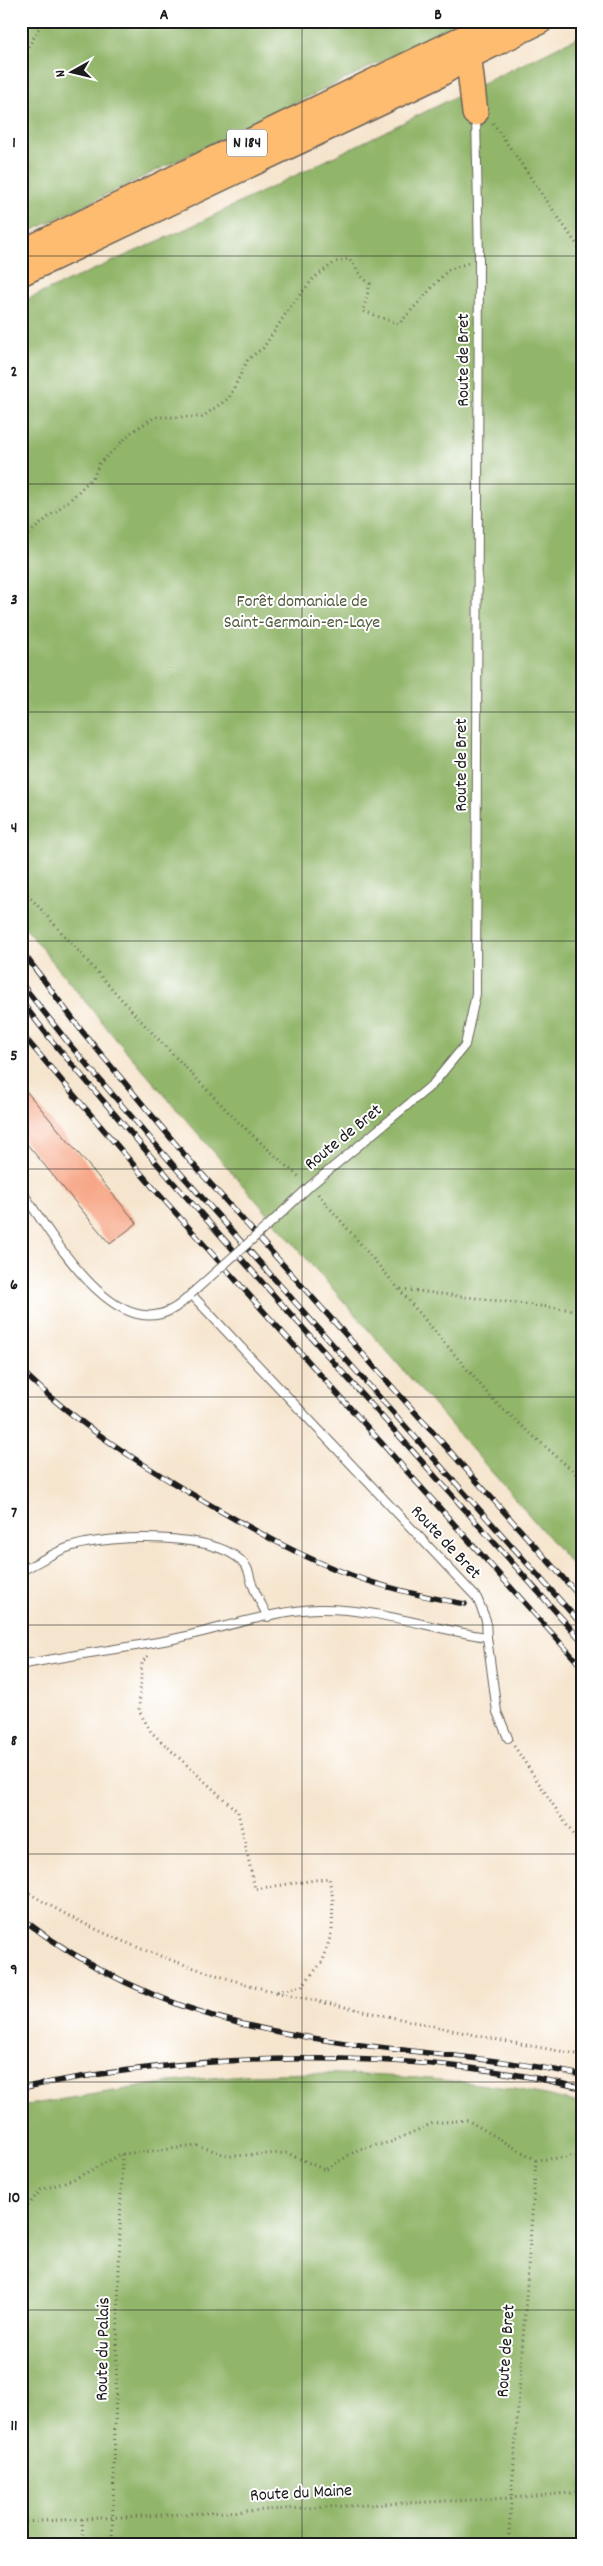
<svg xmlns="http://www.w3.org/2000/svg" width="603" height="2566" font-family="Dekko,sans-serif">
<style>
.forest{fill:#91b569;stroke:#566842}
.building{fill:#f7a686}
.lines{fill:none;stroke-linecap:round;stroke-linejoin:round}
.service-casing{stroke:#68625a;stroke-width:10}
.primary-casing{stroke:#68625a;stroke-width:28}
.path{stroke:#68625a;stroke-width:3;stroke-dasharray:1 4;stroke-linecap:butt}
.service{stroke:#fff;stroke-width:8}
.primary{stroke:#febc71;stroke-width:25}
.rail-casing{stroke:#1c1c1c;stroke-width:5.5}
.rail{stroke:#fff;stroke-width:4;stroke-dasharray:11;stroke-linecap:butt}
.service-bridge-casing{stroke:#68625a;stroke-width:10;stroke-linecap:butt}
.service-bridge{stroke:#fff;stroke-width:8}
.grid{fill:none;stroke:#1c1c1c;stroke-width:1;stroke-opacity:0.55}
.labels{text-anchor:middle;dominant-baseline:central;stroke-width:4;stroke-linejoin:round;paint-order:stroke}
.shield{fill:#fff;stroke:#606060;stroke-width:1}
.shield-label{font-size:16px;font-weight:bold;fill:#1c1c1c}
.street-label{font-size:18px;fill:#1c1c1c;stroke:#fff}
.park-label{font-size:18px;fill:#525c3d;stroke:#fff}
.neatline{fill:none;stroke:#1c1c1c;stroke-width:2}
.grid-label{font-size:16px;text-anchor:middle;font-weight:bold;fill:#1c1c1c}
</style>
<rect width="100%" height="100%" fill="#fff"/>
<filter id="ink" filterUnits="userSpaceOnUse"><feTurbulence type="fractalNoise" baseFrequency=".02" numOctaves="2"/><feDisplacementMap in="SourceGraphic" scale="10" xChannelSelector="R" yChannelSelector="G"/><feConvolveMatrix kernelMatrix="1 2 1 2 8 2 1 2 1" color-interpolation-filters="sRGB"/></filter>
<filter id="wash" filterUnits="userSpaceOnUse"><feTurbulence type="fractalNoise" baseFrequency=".0096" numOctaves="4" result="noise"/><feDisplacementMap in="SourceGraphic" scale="20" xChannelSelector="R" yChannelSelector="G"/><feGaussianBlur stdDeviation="1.12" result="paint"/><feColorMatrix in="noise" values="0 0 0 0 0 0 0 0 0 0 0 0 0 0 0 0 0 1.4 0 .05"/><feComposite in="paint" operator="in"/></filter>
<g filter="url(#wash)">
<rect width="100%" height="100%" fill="#f6e5ce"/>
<path class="forest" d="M21 21H465L21 236Z
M582 35V1576L115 1038 21 923V302L190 227Z
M312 2073C402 2076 495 2080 582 2104V2545H21V2106L170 2082 243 2075Z"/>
<g id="blocks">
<path class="building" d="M21 1085 137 1223 110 1244 21 1137Z"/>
</g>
</g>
<g filter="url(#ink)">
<use href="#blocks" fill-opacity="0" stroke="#68625a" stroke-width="1"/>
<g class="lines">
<g class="service-casing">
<path id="service" d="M21 1190C54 1237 125 1366 191 1294L477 1598 486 1620 487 1637C430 1629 377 1608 319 1609 275 1610 222 1628 178 1638 126 1649 73 1654 21 1665
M274 1220 310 1186 433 1084 465 1045 476 994 479 257 476 116
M21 1571C38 1563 55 1551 73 1546 109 1535 225 1530 247 1568 250 1573 250 1581 253 1586 257 1597 263 1607 268 1617
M487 1637 497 1712 508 1738"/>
</g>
<g class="primary-casing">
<path id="primary" d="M471 41 468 52 475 113
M21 253 453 43 500 22
M21 273 438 75 465 58 540 21"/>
</g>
<path class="path" d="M21 60 43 21
M493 123 582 252
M21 540 74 496 94 476 99 464 133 431 155 417H202L229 398 248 359 263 348 293 303 314 278 335 262 349 259C357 268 360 277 370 284L363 311 399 324 448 270 468 263
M21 887 140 1020 237 1121 300 1178
M318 1194 495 1402 582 1479
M401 1289 582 1311
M148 1656 142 1662 139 1711 151 1732 238 1812 255 1889 329 1878 333 1899 332 1931 323 1961 302 1986 275 1992 503 2041 582 2055
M514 1746 582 1848
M21 1888C99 1938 186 1968 275 1992
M21 2213 41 2190 76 2178 122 2154 198 2146 230 2156 287 2153 325 2170 359 2149 391 2142 433 2123 467 2120 536 2160 582 2156
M82 2519 83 2545
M21 2522 510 2498 582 2492
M112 2545 122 2154
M508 2545 536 2160"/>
<use href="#service" class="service"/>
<use href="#primary" class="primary"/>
<g class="rail-casing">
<path id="rail" d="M21 950 81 1030 184 1154 582 1599
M21 983 70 1045 174 1166 582 1625
M21 1001 52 1041 172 1181 582 1641
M21 1033 156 1191 582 1667
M21 1370C77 1425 145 1467 212 1506 257 1532 303 1558 351 1575 388 1589 426 1597 465 1604
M21 1918C86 1968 162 2004 242 2024 353 2051 469 2052 582 2075
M21 2088C197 2052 407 2046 582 2088"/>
</g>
<use href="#rail" class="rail"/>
<g class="service-bridge-casing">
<path id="service-bridge" d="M191 1294 274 1220"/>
</g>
<use href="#service-bridge" class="service-bridge"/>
</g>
</g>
<path class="grid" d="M302 21V2545M21 256H582M21 484H582M21 712H582M21 941H582M21 1169H582M21 1397H582M21 1625H582M21 1854H582M21 2082H582M21 2310H582"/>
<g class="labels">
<rect class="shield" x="227" y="129.5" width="40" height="27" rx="4"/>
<g class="shield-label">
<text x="247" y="143">N 184</text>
</g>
<g class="street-label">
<text transform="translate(464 360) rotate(-90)">Route de Bret</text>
<text transform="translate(462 765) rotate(-90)">Route de Bret</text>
<text transform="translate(344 1138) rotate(-39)">Route de Bret</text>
<text transform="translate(445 1543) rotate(47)">Route de Bret</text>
<text transform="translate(104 2349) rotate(-89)">Route du Palais</text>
<text transform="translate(507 2351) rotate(-86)">Route de Bret</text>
<text transform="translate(301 2494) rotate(-3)">Route du Maine</text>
</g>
<g class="park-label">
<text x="302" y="602">Forêt domaniale de<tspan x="302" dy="21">Saint-Germain-en-Laye</tspan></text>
</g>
</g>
<rect width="603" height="2566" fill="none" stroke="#fff" stroke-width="55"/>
<g transform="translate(72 72) rotate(262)" stroke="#ffffff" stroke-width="4" paint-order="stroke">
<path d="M0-4L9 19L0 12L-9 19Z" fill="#1c1c1c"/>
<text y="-8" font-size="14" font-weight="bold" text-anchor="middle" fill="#1c1c1c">N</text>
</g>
<rect x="28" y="28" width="548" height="2510" class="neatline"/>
<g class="grid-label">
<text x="164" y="19">A</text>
<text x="438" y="19">B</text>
<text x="14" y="147">1</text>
<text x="14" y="376">2</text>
<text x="14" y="604">3</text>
<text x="14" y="832">4</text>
<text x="14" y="1060">5</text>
<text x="14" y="1289">6</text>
<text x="14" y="1517">7</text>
<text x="14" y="1745">8</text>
<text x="14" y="1974">9</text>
<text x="14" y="2202">10</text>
<text x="14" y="2430">11</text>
</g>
</svg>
